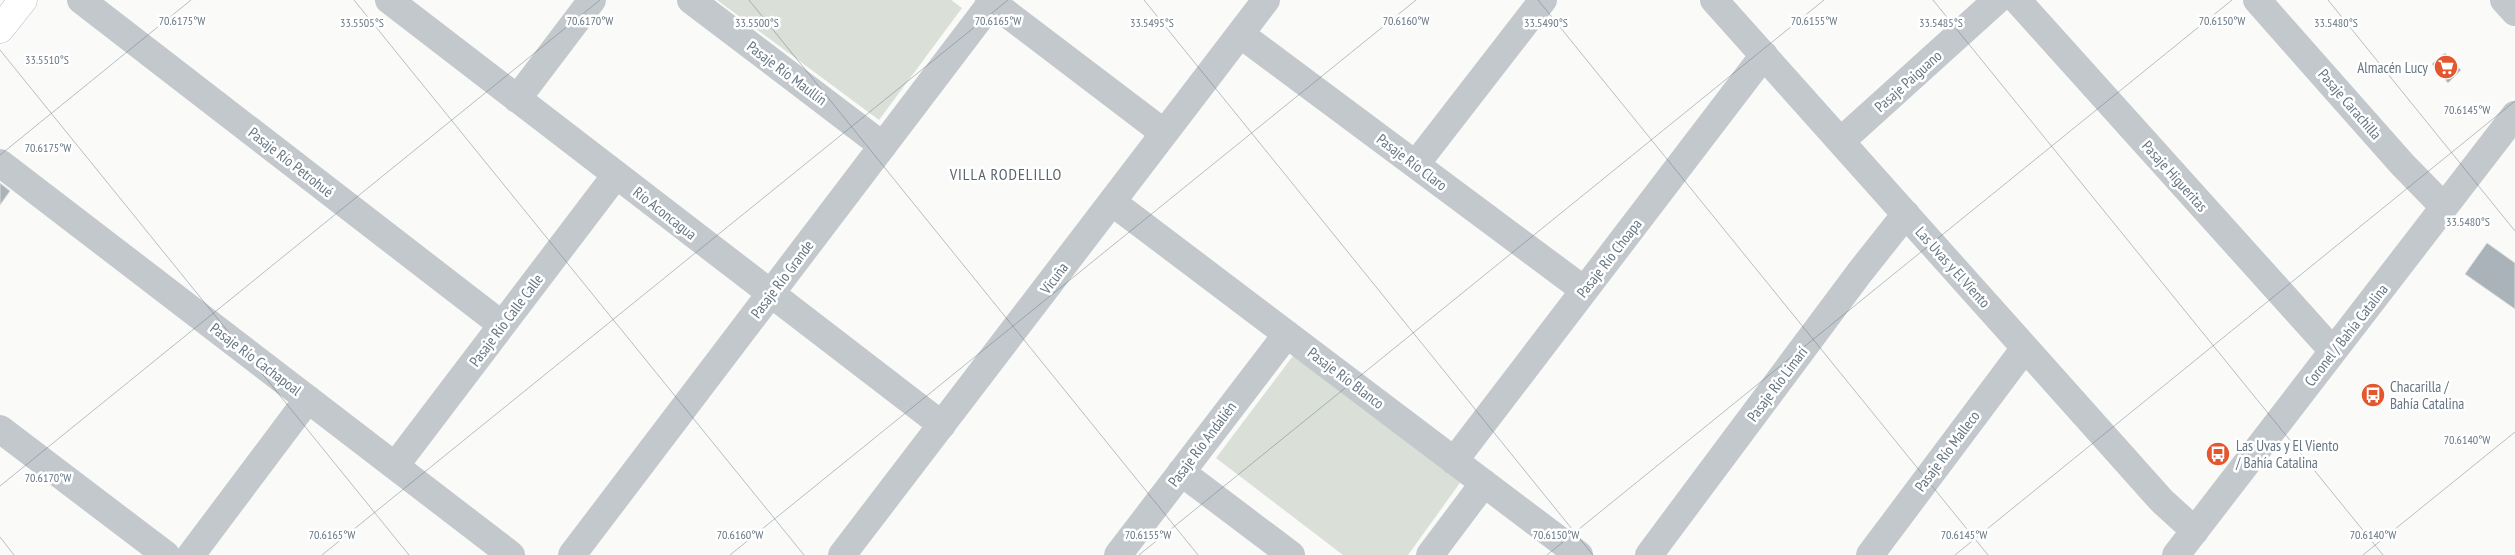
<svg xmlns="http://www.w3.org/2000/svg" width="2515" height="555" font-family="'PT Sans Narrow',sans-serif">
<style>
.green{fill:#dadfd7}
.building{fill:#aab3b9;stroke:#dcdcda}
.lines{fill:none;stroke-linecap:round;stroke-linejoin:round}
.major-casing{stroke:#b5babe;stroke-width:29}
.minor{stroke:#c3c8cc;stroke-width:28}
.major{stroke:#fff;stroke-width:28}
.ticks{fill:none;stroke:#657683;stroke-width:1;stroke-opacity:0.45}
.labels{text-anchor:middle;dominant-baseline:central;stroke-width:5;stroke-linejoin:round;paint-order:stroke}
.poi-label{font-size:15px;fill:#657683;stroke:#fff;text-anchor:start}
.street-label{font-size:15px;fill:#657683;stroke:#fff}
.neighbourhood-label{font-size:16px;letter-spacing:1px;fill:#57646e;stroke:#fff}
.ticks-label{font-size:12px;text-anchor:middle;fill:#657683;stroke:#fff;stroke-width:5;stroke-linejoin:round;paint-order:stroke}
</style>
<rect width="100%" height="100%" fill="#fafaf8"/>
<path class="green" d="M717 0H951L962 8 879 120Z
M1293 356 1462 480 1408 555H1343L1216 458Z"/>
<path class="building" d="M2445 53 2461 70 2448 83 2432 64Z
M0 183 10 191 0 205Z
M2487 243 2515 263V309L2465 274Z"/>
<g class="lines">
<g class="major-casing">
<path id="major" d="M0 29 23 0"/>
</g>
<path class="minor" d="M81 0 502 325
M389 0 942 425
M691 0 883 146
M989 0 1164 133
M1714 0 2162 501 2195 531
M2017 0 2333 351
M2257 0 2402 164 2444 207
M2504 0 2515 12
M1240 34 1584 290
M517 99 592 0
M1841 141 1997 0
M0 163 511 555
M1416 164 1543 0
M1112 202 1579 555
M0 429 166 555
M1454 461 1764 55
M395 466 616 175
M1181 472 1291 555
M191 555 308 399
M572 555 992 2
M842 555 1266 0
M1118 555 1287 334
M1430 555 1484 483
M1649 555 1860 272 1906 214
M1870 555 2025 348
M2176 555 2515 115"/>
<use href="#major" class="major"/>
</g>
<path class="ticks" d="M354 0 804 555M749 0 1198 555M1144 0 1593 555M1538 0 1988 555M1933 0 2383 555M2328 0 2515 231M0 50 409 555M0 155 191 0M0 486 600 0M0 537 14 555M322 555 1008 0M730 555 1416 0M1139 555 1824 0M1547 555 2232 0M1955 555 2515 101M2363 555 2515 432"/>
<defs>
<g id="supermarket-disc" transform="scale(1.25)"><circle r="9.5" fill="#e4572e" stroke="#fff"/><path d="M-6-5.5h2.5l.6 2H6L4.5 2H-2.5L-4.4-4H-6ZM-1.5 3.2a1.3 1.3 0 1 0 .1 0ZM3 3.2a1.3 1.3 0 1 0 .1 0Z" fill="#fff"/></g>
<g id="bus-disc" transform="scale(1.25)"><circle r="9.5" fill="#e4572e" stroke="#fff"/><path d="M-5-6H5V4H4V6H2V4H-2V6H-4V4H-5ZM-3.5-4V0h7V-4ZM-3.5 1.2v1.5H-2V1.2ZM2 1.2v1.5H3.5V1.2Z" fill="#fff"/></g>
</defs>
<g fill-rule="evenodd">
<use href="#supermarket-disc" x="2446" y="67"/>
<use href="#bus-disc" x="2373" y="395"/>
<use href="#bus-disc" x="2218" y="454"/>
</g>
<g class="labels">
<g class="poi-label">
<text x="2428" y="67" text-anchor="end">Almacén Lucy</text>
<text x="2390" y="386">Chacarilla /<tspan x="2390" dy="17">Bahía Catalina</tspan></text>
<text x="2236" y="445">Las Uvas y El Viento<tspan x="2236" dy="17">/ Bahía Catalina</tspan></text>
</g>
<g class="street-label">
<text transform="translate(787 73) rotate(37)">Pasaje Río Maullín</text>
<text transform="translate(1908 81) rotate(-42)">Pasaje Paiguano</text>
<text transform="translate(2350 104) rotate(49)">Pasaje Carachilla</text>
<text transform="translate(291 162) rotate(38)">Pasaje Río Petrohué</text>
<text transform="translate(1412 162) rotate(37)">Pasaje Río Claro</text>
<text transform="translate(2175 176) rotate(48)">Pasaje Higueritas</text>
<text transform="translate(665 213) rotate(38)">Río Aconcagua</text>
<text transform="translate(1609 258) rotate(-52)">Pasaje Río Choapa</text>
<text transform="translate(1953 267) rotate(48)">Las Uvas y El Viento</text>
<text transform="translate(1054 278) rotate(-53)">Vicuña</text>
<text transform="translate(782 279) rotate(-53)">Pasaje Río Grande</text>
<text transform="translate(506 320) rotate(-53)">Pasaje Río Calle Calle</text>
<text transform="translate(2346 335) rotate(-52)">Coronel / Bahía Catalina</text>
<text transform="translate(256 359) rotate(37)">Pasaje Río Cachapoal</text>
<text transform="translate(1346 378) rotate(37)">Pasaje Río Blanco</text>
<text transform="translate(1777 384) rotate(-53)">Pasaje Río Limarí</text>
<text transform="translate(1202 444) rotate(-53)">Pasaje Río Andalién</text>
<text transform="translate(1947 451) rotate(-53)">Pasaje Río Malleco</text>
</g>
<g class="neighbourhood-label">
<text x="1006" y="174">VILLA RODELILLO</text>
</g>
</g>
<g class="ticks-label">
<text x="998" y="25">70.6165°W</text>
<text x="182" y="25">70.6175°W</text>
<text x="590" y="25">70.6170°W</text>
<text x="1406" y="25">70.6160°W</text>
<text x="1814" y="25">70.6155°W</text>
<text x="2222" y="25">70.6150°W</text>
<text x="362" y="27">33.5505°S</text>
<text x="757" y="27">33.5500°S</text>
<text x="1152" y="27">33.5495°S</text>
<text x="1546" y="27">33.5490°S</text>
<text x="1941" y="27">33.5485°S</text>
<text x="2336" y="27">33.5480°S</text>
<text x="47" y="64">33.5510°S</text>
<text x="2467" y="114">70.6145°W</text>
<text x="48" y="152">70.6175°W</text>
<text x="2468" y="226">33.5480°S</text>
<text x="2467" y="444">70.6140°W</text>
<text x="48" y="482">70.6170°W</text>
<text x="332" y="539">70.6165°W</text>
<text x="740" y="539">70.6160°W</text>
<text x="1148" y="539">70.6155°W</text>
<text x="1556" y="539">70.6150°W</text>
<text x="1964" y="539">70.6145°W</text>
<text x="2373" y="539">70.6140°W</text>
</g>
</svg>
